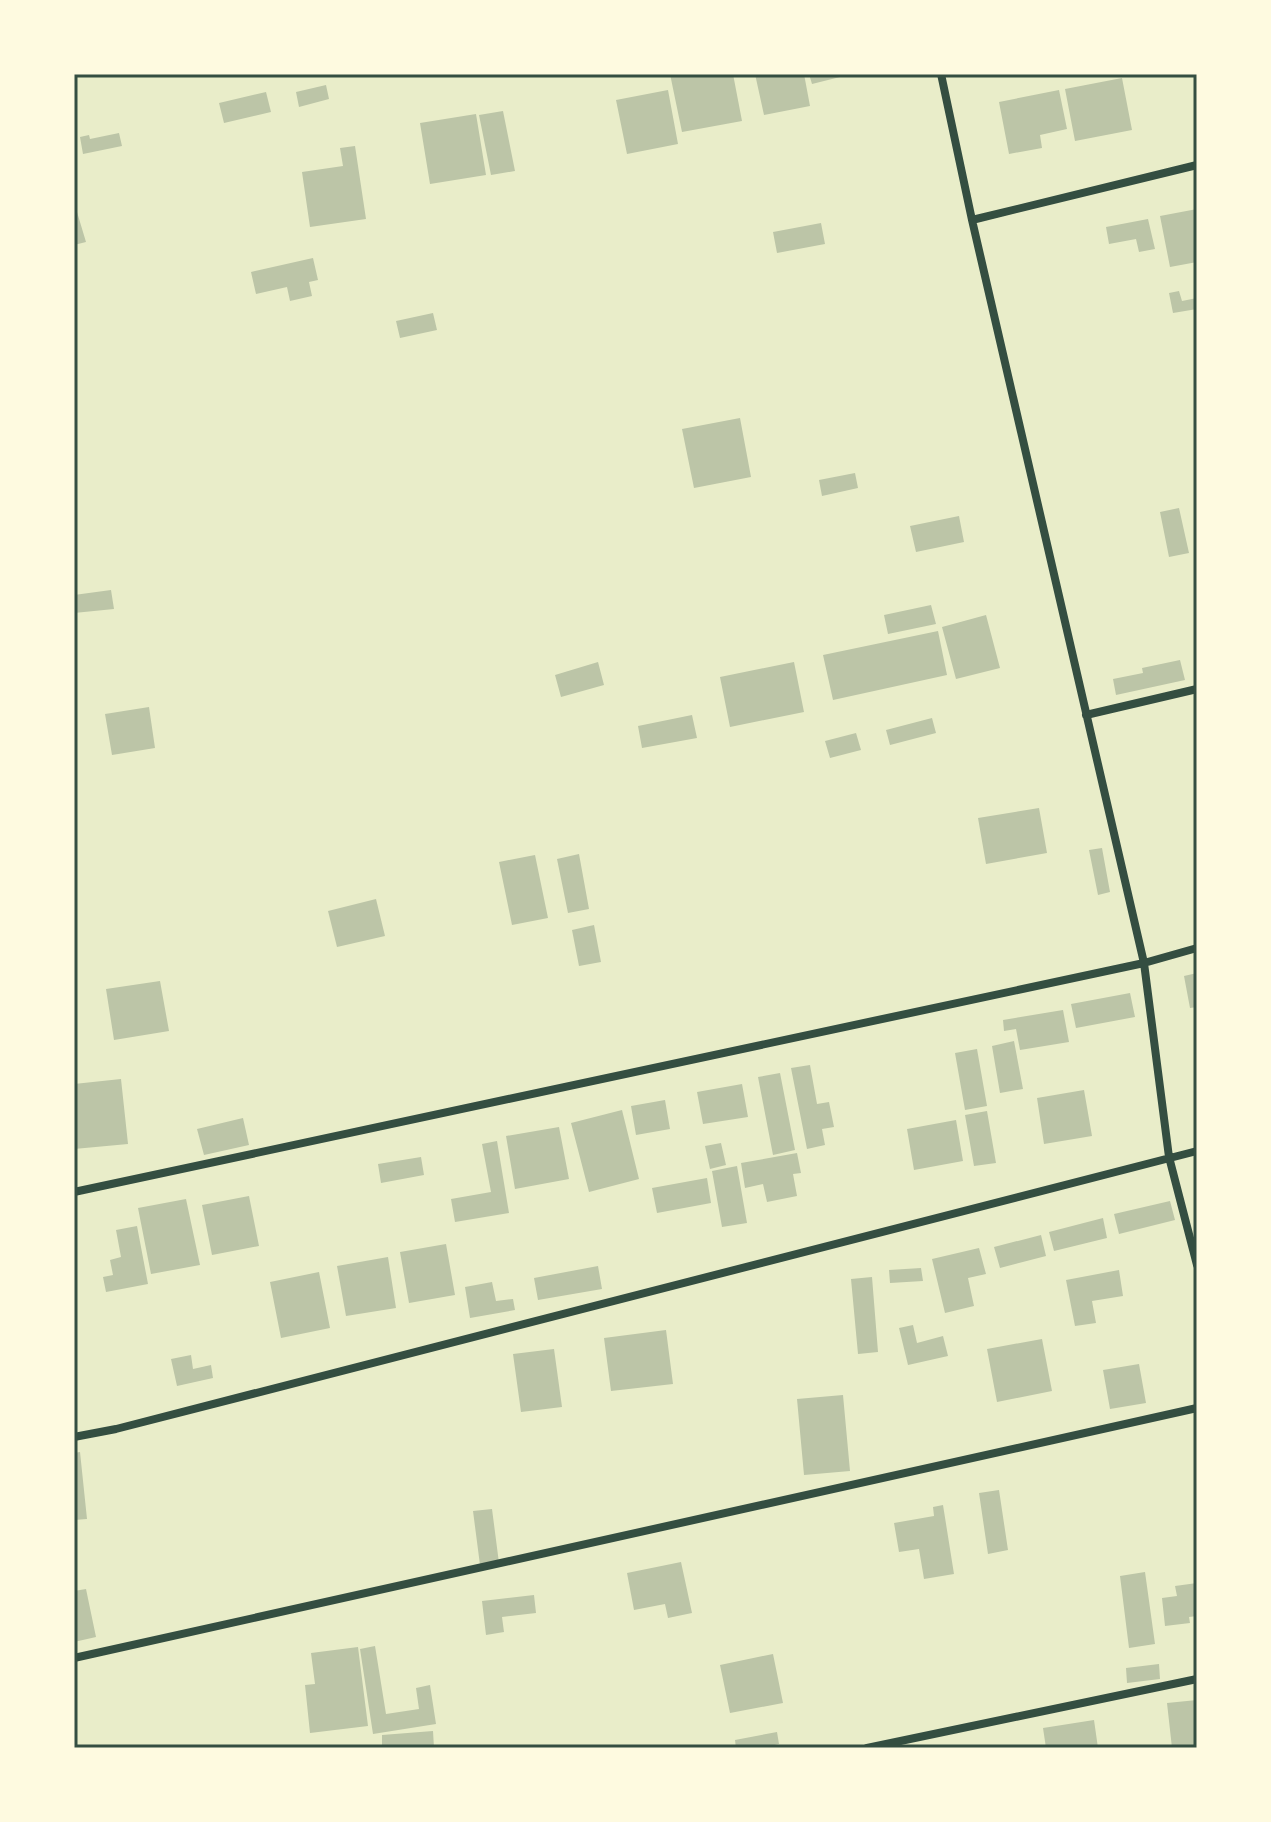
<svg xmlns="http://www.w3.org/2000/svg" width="1271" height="1822" font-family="'Roboto Serif',serif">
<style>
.building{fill:#bcc5a7}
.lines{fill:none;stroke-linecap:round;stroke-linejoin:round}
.minor{stroke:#344e41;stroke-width:8}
.neatline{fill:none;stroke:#344e41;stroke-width:3}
</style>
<rect width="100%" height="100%" fill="#e9edc9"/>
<path class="building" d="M670 74H733L742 121 682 132Z
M755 74H804L810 106 764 115Z
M809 74H848V75L812 84Z
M1122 78 1132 130 1075 141 1065 89Z
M326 85 329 99 299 107 296 92Z
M668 90 678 144 627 154 616 100Z
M1059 90 1067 129 1040 135 1042 148 1009 154 999 102Z
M266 92 271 112 224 123 219 103Z
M503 111 515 171 491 175 479 115Z
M476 114 486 175 430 184 420 123Z
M119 133 122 146 83 154 80 137 89 135 90 139Z
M355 146 366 219 310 227 302 172 343 166 340 148Z
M1197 209V262L1170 267 1160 216Z
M77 212 86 242 74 245V213Z
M1148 219 1155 249 1139 252 1136 239 1109 244 1106 227Z
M821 223 825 244 777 253 773 232Z
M313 258 318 280 309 282 312 296 290 301 287 287 256 294 251 272Z
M1179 291 1182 301 1197 298V309L1173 313 1169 293Z
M433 313 437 330 400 338 396 321Z
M740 418 751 477 694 488 682 429Z
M855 473 858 488 822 496 819 480Z
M1179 508 1189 553 1169 557 1160 512Z
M959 516 964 542 916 552 910 526Z
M111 590 114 609 74 613V595Z
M931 605 936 624 888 634 884 615Z
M986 615 1000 668 956 679 942 627Z
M938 631 947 675 833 700 823 655Z
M1180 660 1185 680 1116 695 1113 679 1143 673 1142 668Z
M598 662 604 685 561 697 555 675Z
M794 662 804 712 730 727 720 677Z
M149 707 155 748 112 755 105 714Z
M692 715 697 738 642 748 638 726Z
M932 718 936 733 890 745 886 730Z
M856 733 861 750 830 758 825 741Z
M1039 808 1047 853 986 864 978 818Z
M1102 848 1110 892 1098 895 1089 850Z
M579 854 589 909 568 913 557 859Z
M535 855 548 918 512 925 499 862Z
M376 899 385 936 337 947 328 911Z
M594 925 601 962 579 966 572 930Z
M1197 973V1007L1190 1008 1184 976Z
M160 981 169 1031 114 1040 106 989Z
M1130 993 1135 1017 1076 1028 1071 1004Z
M1063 1010 1069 1042 1020 1050 1016 1029 1004 1031 1003 1020Z
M1014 1041 1023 1089 1000 1093 992 1046Z
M977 1049 987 1106 965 1110 955 1053Z
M810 1065 817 1104 829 1102 834 1127 822 1129 825 1145 807 1149 791 1068Z
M780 1073 795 1150 773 1155 758 1077Z
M121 1079 128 1144 74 1149V1084Z
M742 1084 748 1117 703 1124 697 1092Z
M1084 1090 1092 1136 1044 1144 1037 1098Z
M665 1100 670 1129 636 1135 631 1106Z
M622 1110 639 1179 589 1192 571 1123Z
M987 1111 996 1163 974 1166 965 1115Z
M243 1118 249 1145 204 1155 197 1129Z
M956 1120 963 1161 914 1170 907 1129Z
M559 1127 569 1179 515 1189 506 1136Z
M497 1141 509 1213 455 1222 451 1199 491 1192 482 1144Z
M721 1143 726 1165 710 1169 705 1146Z
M797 1153 801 1173 793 1174 797 1196 767 1202 763 1184 745 1188 741 1163Z
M421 1157 424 1175 381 1183 378 1164Z
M737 1166 747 1223 722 1227 712 1171Z
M707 1178 711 1203 657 1213 652 1188Z
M249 1196 259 1246 212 1255 202 1205Z
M186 1199 200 1265 151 1274 138 1208Z
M1170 1201 1175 1220 1119 1234 1114 1214Z
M1103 1218 1107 1238 1054 1251 1049 1232Z
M137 1226 148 1284 106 1292 103 1277 113 1275 110 1260 121 1257 116 1230Z
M1041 1235 1046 1256 1000 1268 994 1247Z
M446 1244 455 1295 409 1303 400 1252Z
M979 1248 986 1274 968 1278 974 1306 945 1313 932 1259Z
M388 1257 396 1308 346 1316 337 1266Z
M598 1266 602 1289 538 1300 534 1278Z
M921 1268 923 1281 890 1283 889 1270Z
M1119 1270 1123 1296 1092 1301 1096 1323 1075 1326 1066 1280Z
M319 1272 330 1328 281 1338 270 1282Z
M872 1277 878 1352 858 1354 851 1279Z
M492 1282 496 1301 513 1299 515 1310 470 1318 465 1287Z
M913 1325 917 1343 943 1336 948 1356 908 1365 899 1328Z
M666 1330 673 1384 611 1391 604 1338Z
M1042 1339 1052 1391 997 1402 987 1349Z
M554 1349 562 1407 521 1412 513 1354Z
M191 1355 193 1369 211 1365 213 1378 177 1386 171 1359Z
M1139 1364 1146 1403 1110 1409 1103 1370Z
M843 1395 850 1471 804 1475 797 1399Z
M80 1452 87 1519 74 1520V1453Z
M999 1490 1008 1550 988 1554 979 1493Z
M943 1505 954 1574 924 1579 919 1549 899 1552 894 1523 934 1516 933 1507Z
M492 1509 499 1563 480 1565 473 1511Z
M681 1562 692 1613 668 1618 665 1604 634 1610 627 1573Z
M1145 1572 1155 1644 1129 1648 1120 1576Z
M1197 1583V1616L1189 1617 1190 1623 1165 1626 1162 1598 1177 1596 1175 1586Z
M86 1589 96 1637 74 1642V1591Z
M534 1595 536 1613 502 1617 504 1632 486 1635 482 1601Z
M375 1646 386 1714 419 1709 416 1688 430 1685 436 1724 373 1734 360 1649Z
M358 1647 368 1726 310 1733 305 1685 315 1684 311 1653Z
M773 1654 783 1703 730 1713 720 1665Z
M1159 1664 1160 1679 1127 1683 1126 1668Z
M1197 1700V1748H1172L1167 1703Z
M1094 1720 1098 1748H1046L1043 1728Z
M433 1731 434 1748H382V1735Z
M777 1732 779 1744 761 1748H736L735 1740Z"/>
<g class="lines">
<path class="minor" d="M941 74 972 220 1144 963 1169 1157 1197 1265
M972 220 1197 165
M1086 715 1197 689
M74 1192 1144 963 1197 948
M74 1437 116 1429 1197 1151
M74 1658 1197 1408
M867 1748 1197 1679"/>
</g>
<rect width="1271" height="1822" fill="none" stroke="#fefae0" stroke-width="152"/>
<rect x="76" y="76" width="1119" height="1670" class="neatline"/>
</svg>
